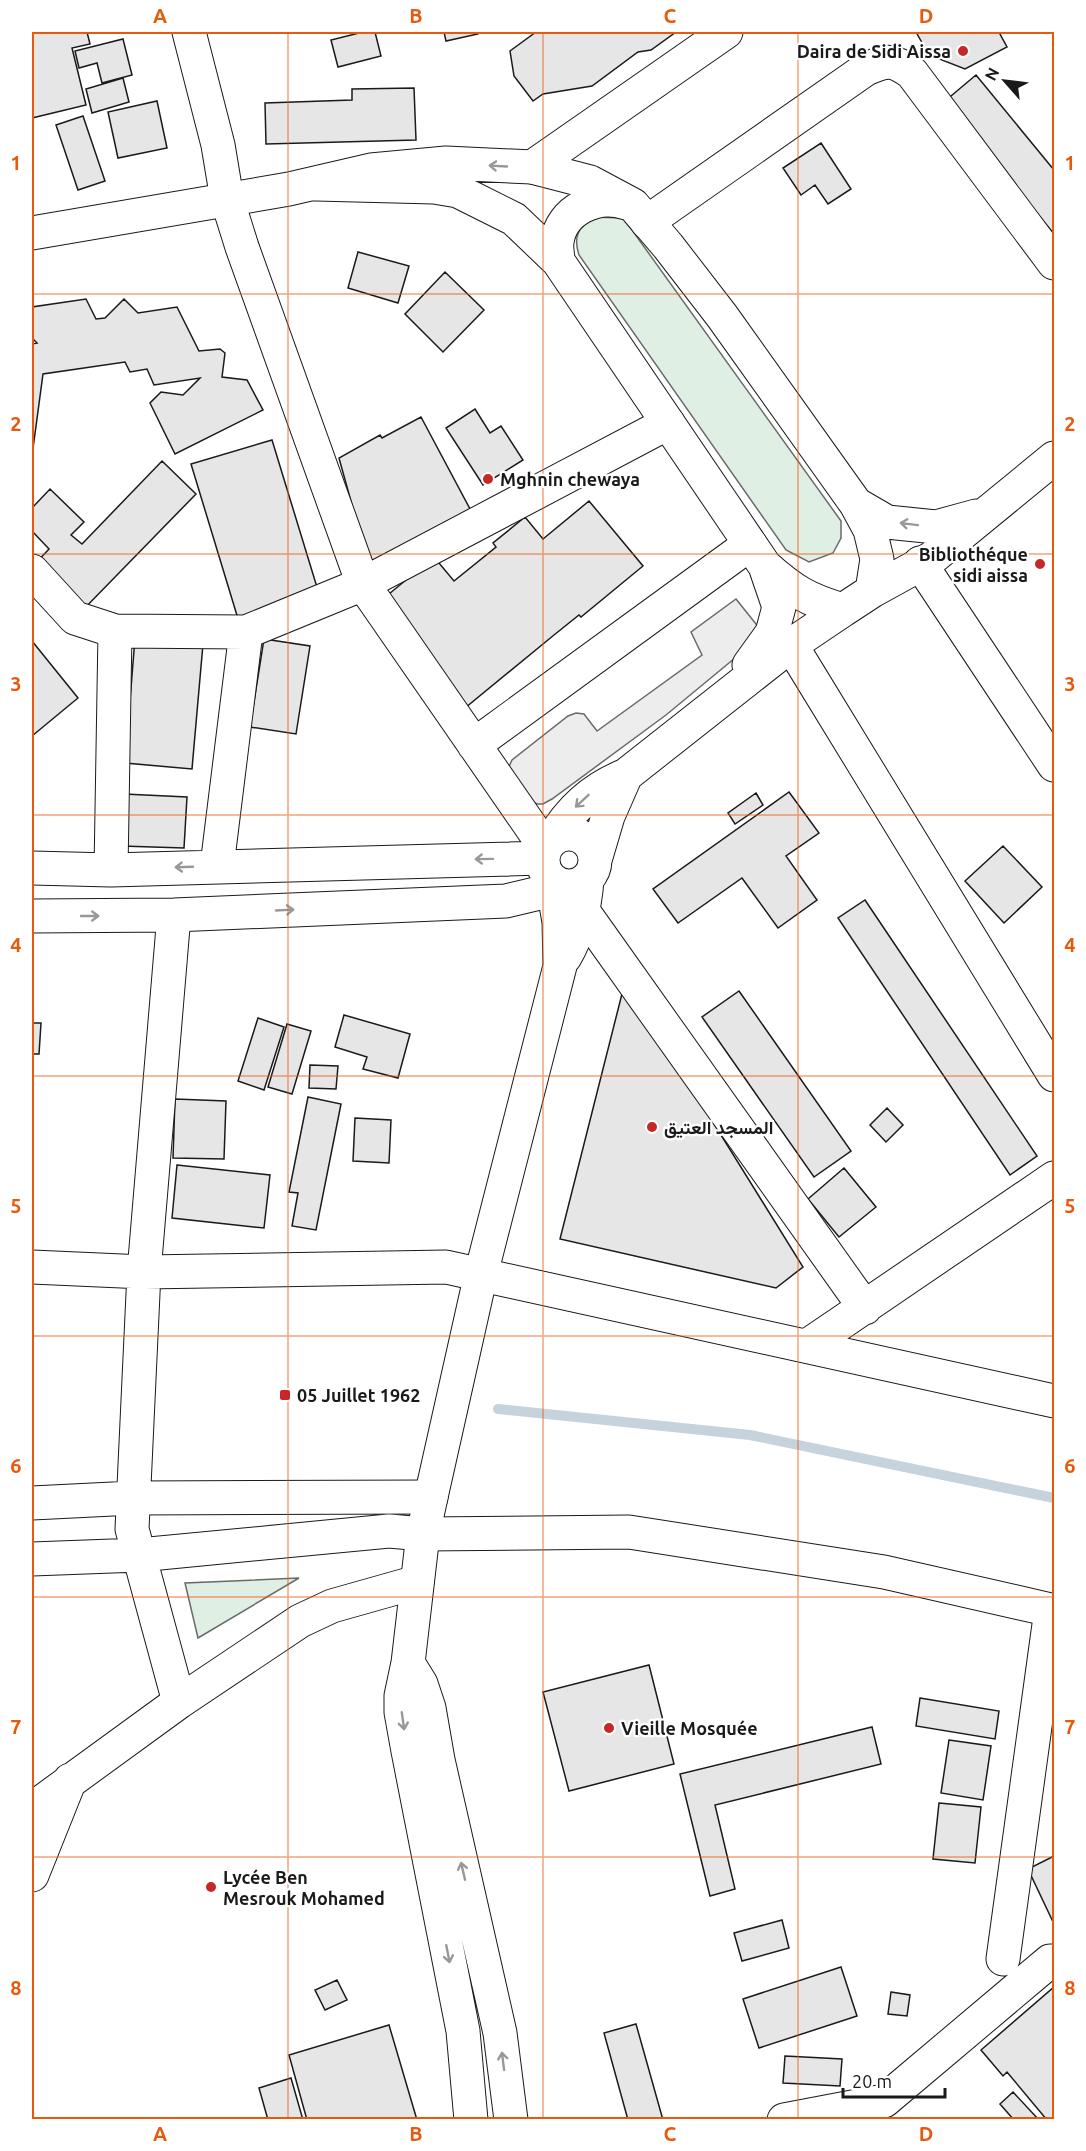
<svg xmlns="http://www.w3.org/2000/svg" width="1086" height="2151" font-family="Ubuntu,Vazirmatn,sans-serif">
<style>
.green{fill:#e0efe3;stroke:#6a6a6a;stroke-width:1.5}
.parking{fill:#ededed;stroke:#6a6a6a;stroke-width:1.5}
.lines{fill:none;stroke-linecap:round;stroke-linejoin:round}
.stream{stroke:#c6d2dc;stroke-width:10}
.building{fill:#e6e6e6;stroke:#1a1a1a;stroke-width:1.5}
.minor-casing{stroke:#1a1a1a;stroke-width:35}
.major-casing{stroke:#1a1a1a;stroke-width:35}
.minor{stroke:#fff;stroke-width:33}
.major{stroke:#fff;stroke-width:33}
.oneway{stroke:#989898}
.grid{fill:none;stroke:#e8590c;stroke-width:1.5;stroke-opacity:0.55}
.poi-dot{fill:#c62828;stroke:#fff;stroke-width:2}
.labels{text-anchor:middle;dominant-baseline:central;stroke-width:4.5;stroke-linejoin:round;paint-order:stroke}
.poi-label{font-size:18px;font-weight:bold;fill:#1a1a1a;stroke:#fff;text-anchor:start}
.neatline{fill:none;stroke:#e8590c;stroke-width:2}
.grid-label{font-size:20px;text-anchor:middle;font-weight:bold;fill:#e8590c}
</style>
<rect width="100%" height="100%" fill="#fff"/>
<path class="green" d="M593 217 622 218 632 230 841 521V538L833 553 809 562 786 550 579 255C573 237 578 228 593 217Z
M299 1578 198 1638 185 1583Z"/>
<path class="parking" d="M736 599 764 634 666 715 552 799 543 804H537L529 800 507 771 512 760 568 716 576 713 584 714 597 731 702 655 691 632Z"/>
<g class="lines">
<path class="stream" d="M498 1409 750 1435 1054 1498"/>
</g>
<path class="building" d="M32 32H87L90 44 72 48 86 105 32 118Z
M363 32H375L381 56 338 67 331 40Z
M444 32H478V34L446 41Z
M536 32H676L651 50 638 52 592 86 543 94 533 101 514 76 510 51Z
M916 32H1004L1000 34 1007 47 965 69 929 55Z
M123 39 132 75 102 83 97 63 79 68 75 51Z
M976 75 1054 170V234L945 101Z
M123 78 129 102 92 113 86 89Z
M414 88 416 140 266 144 265 103 352 100V89Z
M157 101 167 148 118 158 108 112Z
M83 116 105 181 78 190 56 125Z
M821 143 851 189 828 204 815 185 801 195 783 168Z
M358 252 409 266 398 303 348 288Z
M445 272 484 310 443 352 405 314Z
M86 299 96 319 105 318 124 299 138 313 177 307 199 351 220 349 225 353 222 377 247 380 263 410 175 454 150 403 161 392 183 395 200 378 154 385 147 369 130 372 125 362 43 374 32 456V344L37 343 32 338V307Z
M475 409 490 433 501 426 523 460 483 485 446 428Z
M421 417 470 509 371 563 360 534 339 458 380 435 382 438Z
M272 440 320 597 239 622 191 464Z
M162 461 196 494 79 614 32 567 49 549 32 531V508L50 489 84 522 71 535 82 544Z
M589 501 643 566 581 617 579 615 554 635 465 708 378 603 434 557 454 581 496 547 493 543 525 517 543 539Z
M135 638 203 644 192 769 125 763Z
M264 639 310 646 296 734 250 727Z
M32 641 78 698 32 736Z
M789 792 819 833 786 856 817 900 778 928 742 878 678 923 653 889Z
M756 793 763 805 735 824 728 813Z
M124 794 187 797 184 848 121 846Z
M1003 846 1042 887 1004 923 965 881Z
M865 900 1037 1156 1010 1175 838 918Z
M627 974 647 1016 803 1267 776 1288 560 1239Z
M739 991 851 1151 814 1177 702 1017Z
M344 1015 410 1034 398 1078 363 1069 367 1057 335 1047Z
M258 1018 284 1027 264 1090 238 1081Z
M32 1023H41L39 1054H32Z
M287 1024 311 1031 292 1094 268 1087Z
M310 1065 338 1066 336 1089 309 1088Z
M308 1097 341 1104 316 1230 292 1226 298 1193 289 1192Z
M175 1099 226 1101 224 1159 173 1158Z
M887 1108 903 1125 886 1142 870 1125Z
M355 1118 391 1120 389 1163 353 1161Z
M177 1165 270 1175 264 1228 172 1218Z
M844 1168 876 1207 839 1237 808 1199Z
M649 1665 674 1764 569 1791 543 1692Z
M920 1698 999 1711 995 1739 916 1726Z
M872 1727 881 1764 715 1805 735 1889 710 1896 680 1774Z
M949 1740 991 1746 983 1800 941 1793Z
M939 1803 981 1807 975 1863 933 1859Z
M1054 1856V1924L1028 1869Z
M782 1920 789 1948 742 1961 734 1933Z
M841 1967 857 2016 759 2048 743 1999Z
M337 1980 347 2000 325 2010 315 1990Z
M1054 1987V2120H1047L1007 2072 1003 2076 981 2050Z
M891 1992 910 1995 907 2016 888 2014Z
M636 2024 663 2120H628L604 2033Z
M389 2025 417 2120H307L289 2055Z
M785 2056 842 2059 840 2086 783 2083Z
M291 2078 303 2120H268L259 2088Z
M1013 2092 1039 2120H1014L1000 2104Z"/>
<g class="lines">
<g class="minor-casing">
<path id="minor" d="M189 32 218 145 227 199 242 247 363 584 545 847
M532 167 726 32
M647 222 866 69C888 60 892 59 912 73L1054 263
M920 563 1054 765
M32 571 75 618 115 631 246 632 363 584 668 423
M791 645 1054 1075
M474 745 750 544
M217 866 246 632
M32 868 111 870 542 858
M111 870 115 631
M583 911 865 1308
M174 915 144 1272 132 1529 179 1702
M32 916 174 915 506 901 565 887
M32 1267 144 1272 446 1267 1054 1401
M807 1346 1054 1178
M32 1503 133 1498 431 1497
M32 1559 139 1555 389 1531 423 1534 629 1532 884 1572 1051 1610
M32 1809 179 1702 300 1621 332 1606 417 1582
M32 1875 70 1780
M1003 1959 1051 1610 1054 1611
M784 2120 884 2101 1050 1961"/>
</g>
<g class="major-casing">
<path id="major" d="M32 233 289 189 371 170 446 163 532 167 590 182 633 205 668 246 722 316 856 504 870 530 877 559 872 591 843 610C808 600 793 591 765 566L558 261 514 219 458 191 434 187 316 184
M558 261C558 255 556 248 557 242 561 210 597 193 626 203
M856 504 887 522 936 527 976 516
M872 591 932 558 1054 458
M749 665 772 633 779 607 765 566
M543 860a26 26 0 1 1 52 0a26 26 0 1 1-52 0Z
M551 841C570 809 592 789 626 775L791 645 843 610
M595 860 608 816 626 775
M565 957C579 933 585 907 587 880
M408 1663 421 1684 429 1708 438 1760 500 2033 511 2120
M471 2120 463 2031 408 1751 401 1712V1696L408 1663 423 1534 431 1497 481 1274 560 966 559 922 552 881"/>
</g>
<use href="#minor" class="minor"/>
<use href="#major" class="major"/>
</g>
<defs><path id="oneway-shaft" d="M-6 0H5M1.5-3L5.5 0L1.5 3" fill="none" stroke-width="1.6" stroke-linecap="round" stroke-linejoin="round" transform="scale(1.5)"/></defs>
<g class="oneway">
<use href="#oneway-shaft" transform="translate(498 166) rotate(-177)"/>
<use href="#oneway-shaft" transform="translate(909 524) rotate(-173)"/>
<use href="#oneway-shaft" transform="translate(582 801) rotate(137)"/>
<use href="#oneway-shaft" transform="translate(484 859) rotate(179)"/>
<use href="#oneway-shaft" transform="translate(184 867) rotate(178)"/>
<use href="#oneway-shaft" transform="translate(285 910) rotate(-3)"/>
<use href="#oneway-shaft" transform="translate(90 916)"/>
<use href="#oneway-shaft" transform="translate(403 1721) rotate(82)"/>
<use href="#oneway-shaft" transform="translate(463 1871) rotate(-103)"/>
<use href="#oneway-shaft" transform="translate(448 1954) rotate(79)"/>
<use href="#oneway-shaft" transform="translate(503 2061) rotate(-97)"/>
</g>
<path class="grid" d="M288 32V2120M543 32V2120M798 32V2120M32 294H1054M32 554H1054M32 815H1054M32 1076H1054M32 1336H1054M32 1597H1054M32 1857H1054"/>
<g class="poi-dot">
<circle cx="963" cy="51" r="6"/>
<circle cx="488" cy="479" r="6"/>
<circle cx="1040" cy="564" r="6"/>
<circle cx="652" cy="1127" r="6"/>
<rect x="279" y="1389" width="12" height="12" rx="3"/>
<circle cx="609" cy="1728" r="6"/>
<circle cx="211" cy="1887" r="6"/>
</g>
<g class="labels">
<g class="poi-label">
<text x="951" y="51" text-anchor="end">Daira de Sidi Aissa</text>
<text x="500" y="479">Mghnin chewaya</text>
<text x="1028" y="554" text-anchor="end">Bibliothéque<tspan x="1028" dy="21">sidi aissa</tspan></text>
<text x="664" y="1127">المسجد العتيق</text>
<text x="297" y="1395">05 Juillet 1962</text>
<text x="621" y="1728">Vieille Mosquée</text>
<text x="223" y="1877">Lycée Ben<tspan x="223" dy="21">Mesrouk Mohamed</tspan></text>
</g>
</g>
<rect width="1086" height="2151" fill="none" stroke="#ffffff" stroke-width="66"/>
<g transform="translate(1005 81) rotate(298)" stroke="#ffffff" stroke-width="4.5" paint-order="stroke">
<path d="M0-4.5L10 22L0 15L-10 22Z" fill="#1a1a1a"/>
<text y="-9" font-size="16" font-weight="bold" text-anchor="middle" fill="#1a1a1a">N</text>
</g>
<path d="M843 2088v9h102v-9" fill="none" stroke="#1a1a1a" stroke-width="3"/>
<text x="852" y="2088" font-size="18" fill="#1a1a1a" stroke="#ffffff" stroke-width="4.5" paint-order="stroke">20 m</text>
<rect x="33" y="33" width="1020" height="2085" class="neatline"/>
<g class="grid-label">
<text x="160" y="23">A</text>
<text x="416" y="23">B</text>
<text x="670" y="23">C</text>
<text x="926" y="23">D</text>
<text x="16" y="170">1</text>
<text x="1070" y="170">1</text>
<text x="16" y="431">2</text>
<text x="1070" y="431">2</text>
<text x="16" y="691">3</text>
<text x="1070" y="691">3</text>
<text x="16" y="952">4</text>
<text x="1070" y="952">4</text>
<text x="16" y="1213">5</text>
<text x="1070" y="1213">5</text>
<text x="16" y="1473">6</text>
<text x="1070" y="1473">6</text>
<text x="16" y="1734">7</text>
<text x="1070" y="1734">7</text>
<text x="16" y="1995">8</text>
<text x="1070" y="1995">8</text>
<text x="160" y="2141">A</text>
<text x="416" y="2141">B</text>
<text x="670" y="2141">C</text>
<text x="926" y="2141">D</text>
</g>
</svg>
